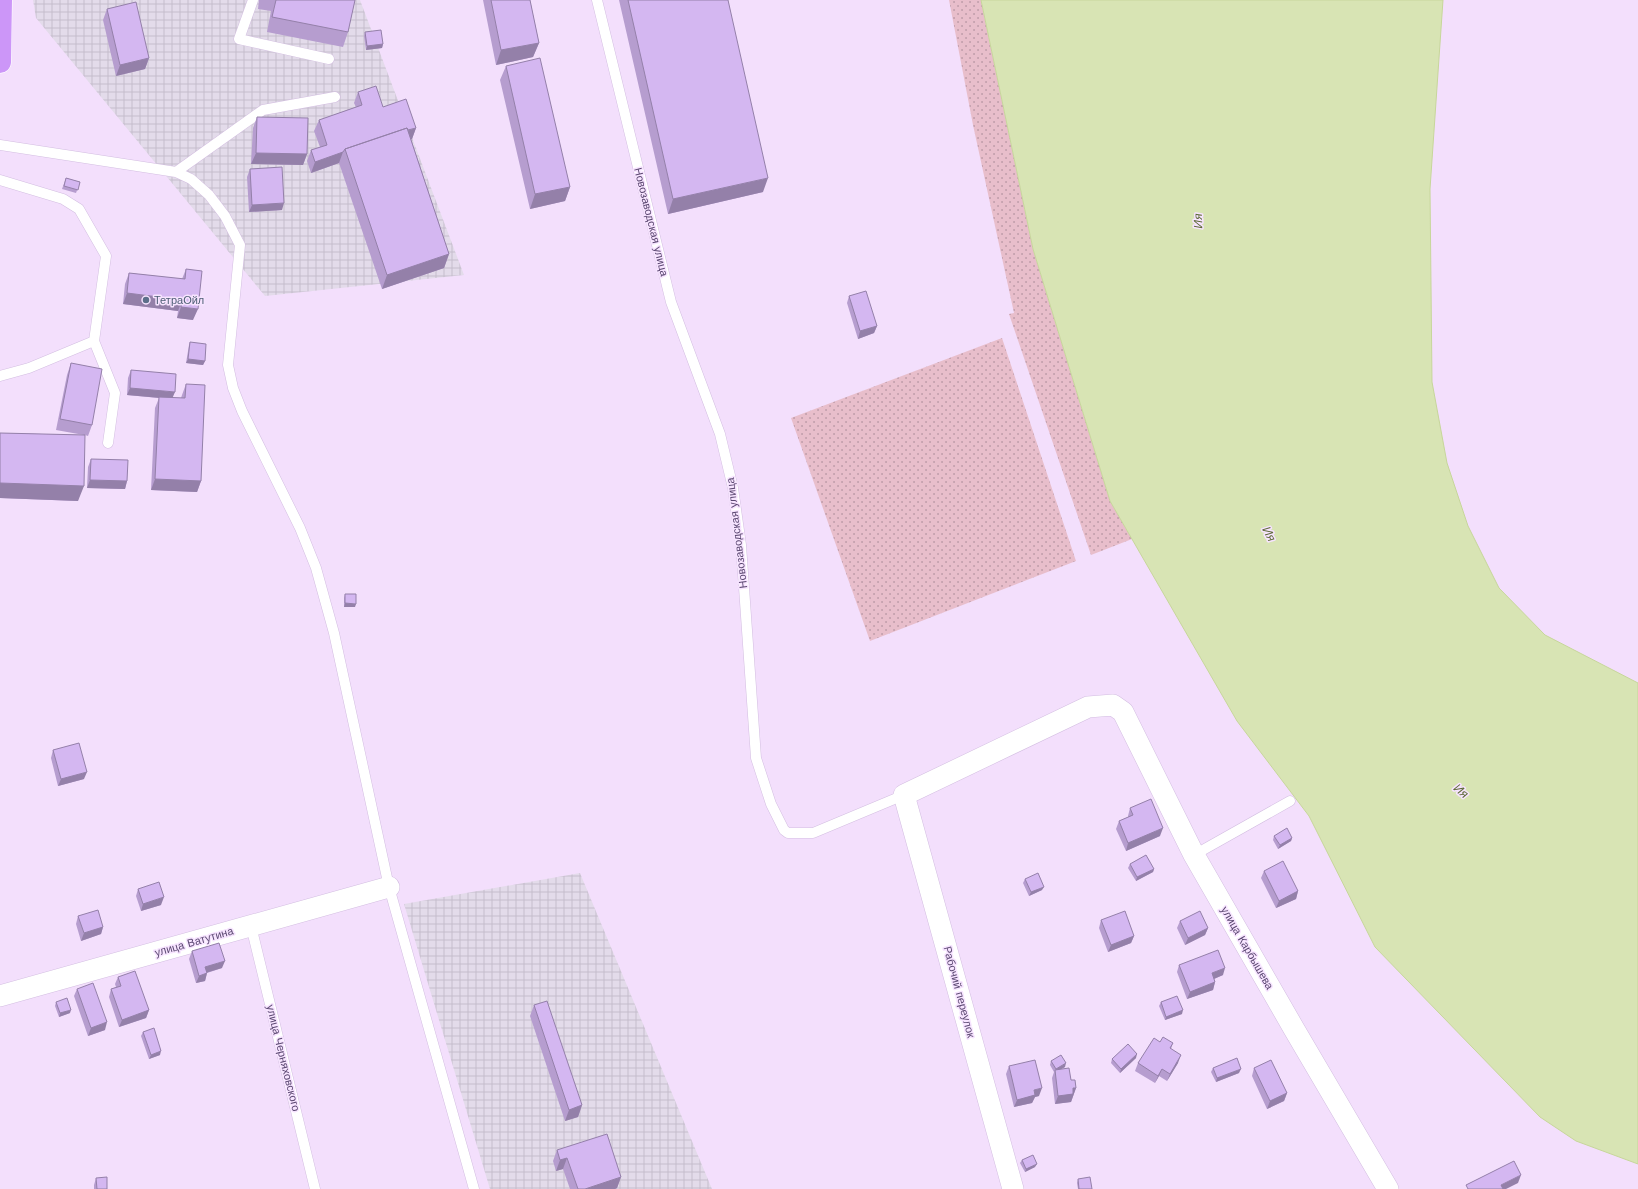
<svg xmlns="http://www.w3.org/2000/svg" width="1638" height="1189" font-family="'Work Sans',sans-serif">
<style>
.industrial{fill:url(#industrial-grid)}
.grass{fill:url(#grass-dots)}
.water{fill:#d8e4b4;stroke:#c7d69b}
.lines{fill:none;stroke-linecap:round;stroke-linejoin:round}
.service-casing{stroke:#d3bee1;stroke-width:11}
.minor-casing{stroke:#d3bee1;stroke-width:22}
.trunk-casing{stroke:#fff;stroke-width:23}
.service{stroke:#fff;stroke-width:10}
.minor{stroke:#fff;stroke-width:21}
.trunk{stroke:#cc96f8;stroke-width:22}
.wall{fill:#b69dcf}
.shaded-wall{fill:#9480a9}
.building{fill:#d4b7f1;stroke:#9480a9}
.service-dot{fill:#5c6f8a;stroke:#f7e4ff;stroke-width:1.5}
.labels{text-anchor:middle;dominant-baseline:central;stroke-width:3;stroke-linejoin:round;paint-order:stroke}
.street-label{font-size:11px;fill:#5a4771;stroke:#f7e4ff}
.service-label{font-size:11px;fill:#4e5e75;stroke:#f7e4ff;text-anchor:start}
.water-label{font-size:12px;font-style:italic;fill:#5c6936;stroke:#f7e4ff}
</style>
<defs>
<pattern id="industrial-grid" width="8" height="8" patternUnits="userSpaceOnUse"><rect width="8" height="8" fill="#e3dbea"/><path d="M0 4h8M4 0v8" fill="none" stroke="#c5bdcc"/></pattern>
<pattern id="grass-dots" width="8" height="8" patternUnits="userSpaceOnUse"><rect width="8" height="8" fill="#e8becb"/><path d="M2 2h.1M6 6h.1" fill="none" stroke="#bf9ca9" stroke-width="1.8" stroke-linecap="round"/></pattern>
</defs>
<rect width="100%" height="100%" fill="#f3dffc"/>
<path class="industrial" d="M33 0H360L464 275 265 296 36 18Z
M580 873 712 1189H490L404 904Z"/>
<path class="grass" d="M949 0H981L1033 249 1110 501 1132 539 1091 555 1009 314 1014 313 973 125Z
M1002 338 1076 561 870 641 791 418Z"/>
<path class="water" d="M981 0H1443L1430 189 1432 382 1447 463 1468 526 1499 588 1545 635 1638 683V1164L1576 1141 1540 1117 1375 947 1309 816 1237 721 1110 501 1033 249Z"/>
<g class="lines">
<g class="service-casing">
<path id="service" d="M253 0 239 39 329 59
M597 0 671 302 720 434 733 488 741 545 756 758 771 804 784 830 788 833H813L904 795
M0 145 176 172 191 179 209 195 225 216 240 245 228 365 233 388 242 411 300 528 316 568 334 633 389 887 474 1189
M176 172 263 110 335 97
M0 180 63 199 79 209 106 256 94 341 29 368 0 376
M94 341 115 393 108 443
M1194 855 1290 801
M251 926 315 1189"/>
</g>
<g class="minor-casing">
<path id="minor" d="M0 996 389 887
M1013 1189 904 795 1088 707 1113 705 1123 712 1194 855 1294 1029 1388 1189"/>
</g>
<g class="trunk-casing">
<path id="trunk" d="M0 62 1 0"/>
</g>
<use href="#service" class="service"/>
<use href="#minor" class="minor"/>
<use href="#trunk" class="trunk"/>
</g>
<path class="wall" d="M259 0H355L348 32 343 47 267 32 271 11 258 9Z
M483 0H530L539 43 533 57 496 65Z
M619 0H728L763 192 668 214Z
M107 9 149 58 145 69 116 76 103 20Z
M365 32 383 44 382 48 366 50 364 36Z
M506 66 570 187 565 201 530 209 500 80Z
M358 92 383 107 416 128 412 139H411L449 254 444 268 382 289 339 163 311 173 307 161 311 150 320 147 314 131 319 120 356 107 354 103Z
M257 117 307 154 303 165 251 164 253 128Z
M250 169 282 210 249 212 247 177Z
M66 178 80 182 76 193 62 189Z
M186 269 193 320 177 318 178 311 123 304 125 284 129 273 182 279Z
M849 296 877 326 874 333 858 339 847 303Z
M190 342 205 361 203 365 186 363 189 345Z
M71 363 92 425 88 436 85 435 78 501 0 498V433L84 435 56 430 67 375Z
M131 370 173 398H181L182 395 186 384 201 481 197 492 151 490 155 408 159 398 127 395 128 378Z
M91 459 127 481 125 489 87 488 88 467Z
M345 594 355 607H344V598Z
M53 750 84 779 58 786 51 758Z
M1130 808 1160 836 1126 851 1116 829 1119 821 1128 817V816Z
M1274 836 1292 838 1291 841 1278 849 1273 840Z
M1130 864 1154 869 1153 872 1136 881 1128 868Z
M1264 871 1298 891 1296 899 1276 908 1261 878Z
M1025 879 1042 890 1029 896 1023 883Z
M138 889 161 905 141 911 136 896Z
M78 916 103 927 101 934 81 941 76 924Z
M1101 920 1134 936 1131 943 1108 952 1099 928Z
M1180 921 1208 928 1205 935 1185 945 1177 928Z
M192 951 222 968 207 973 205 981 196 983 189 959Z
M1179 965 1223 975 1214 979 1215 982 1213 990 1187 999 1177 972Z
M118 977 149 1010 146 1018 119 1027 109 997 111 989 116 987 115 984Z
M77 989 105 1030 88 1036 74 996Z
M56 1002 70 1013 59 1017 55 1006Z
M1161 1002 1182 1014 1165 1020 1159 1006Z
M534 1005 582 1105 578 1117 565 1121 530 1016Z
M143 1032 160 1055 149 1059 141 1036Z
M1160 1042 1173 1043 1171 1049 1178 1063 1167 1081 1159 1076 1155 1083 1135 1071 1138 1063Z
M1136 1058 1120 1073 1111 1063 1112 1059Z
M1051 1061 1065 1067 1060 1069 1071 1080 1076 1088 1071 1102 1055 1104 1052 1078 1054 1072 1050 1065Z
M1009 1066 1039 1096 1035 1097 1032 1103 1014 1107 1006 1074Z
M1213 1068 1239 1073 1216 1082 1211 1072Z
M1254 1068 1287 1093 1284 1101 1267 1109 1252 1076Z
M557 1150 621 1177 617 1188 615 1189H570L563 1169 556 1171 553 1161Z
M1022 1160 1035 1167 1025 1172 1020 1163Z
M96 1178 107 1189H94V1185Z
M1078 1179 1092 1189H1078L1077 1183Z"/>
<path class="shaded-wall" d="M539 43 533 57 496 65 501 50Z
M383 44 382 48 366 50 367 46Z
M149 58 145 69 116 76 120 65Z
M416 128 412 139 349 160 346 151Z
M343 152 339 163 311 173 315 162Z
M256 153 307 154 303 165 251 164Z
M768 178 763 192 668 214 673 199Z
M570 187 565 201 530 209 535 194Z
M284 203 282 210 249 212 252 205Z
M449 254 444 268 382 289 387 275Z
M127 293 182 300 178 311 123 304Z
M181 307 198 309 193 320 177 318Z
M877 326 874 333 858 339 860 331Z
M188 359 205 361 203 365 186 363Z
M130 388 175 392 172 399 127 395Z
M155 479 201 481 197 492 151 490Z
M90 480 127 481 125 489 87 488Z
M0 483 84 486 78 501 0 498Z
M345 603 356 604 355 607H344Z
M87 772 84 779 58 786 61 779Z
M1163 828 1160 836 1126 851 1128 843Z
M1292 838 1291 841 1278 849 1280 845Z
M1154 869 1153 872 1136 881 1137 877Z
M1044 887 1042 890 1029 896 1031 892Z
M1298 891 1296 899 1276 908 1279 901Z
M164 897 161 905 141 911 143 904Z
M103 927 101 934 81 941 84 933Z
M1208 928 1205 935 1185 945 1188 938Z
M1134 936 1131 943 1108 952 1111 945Z
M225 961 222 968 202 974 205 967Z
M1225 968 1223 975 1209 981 1212 973Z
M207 973 205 981 196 983 199 976Z
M1215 982 1213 990 1187 999 1190 992Z
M71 1010 70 1013 59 1017 60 1013Z
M149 1010 146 1018 119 1027 122 1020Z
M1183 1010 1182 1014 1165 1020 1166 1017Z
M107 1022 105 1030 88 1036 91 1028Z
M161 1051 160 1055 149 1059 151 1055Z
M1137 1054 1136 1058 1120 1073 1121 1069Z
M1181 1055 1178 1063 1167 1081 1170 1074Z
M1066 1063 1065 1067 1055 1073 1056 1069Z
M1162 1069 1159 1076 1155 1083 1158 1076Z
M1241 1069 1239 1073 1216 1082 1217 1078Z
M1042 1088 1039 1096 1035 1097 1032 1103 1014 1107 1017 1100 1034 1090Z
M1073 1088H1076L1071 1102 1055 1104 1058 1096Z
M1287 1093 1284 1101 1267 1109 1270 1101Z
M582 1105 578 1117 565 1121 569 1110Z
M567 1158 563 1169 556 1171 560 1160Z
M1037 1164 1035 1167 1025 1172 1026 1169Z
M1521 1175 1518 1183 1506 1189H1500L1501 1185Z
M621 1177 617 1188 615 1189H585Z"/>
<path class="building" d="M276 0H355L348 32 272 17Z
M491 0H530L539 43 501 50Z
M628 0H728L768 178 673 199Z
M136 2 149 58 120 65 107 9Z
M381 30 383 44 367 46 365 32Z
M540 58 570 187 535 194 506 66Z
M376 86 383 107 406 99 416 128 408 130 407 128 345 149 343 152 315 162 311 150 327 145 319 120 362 105 358 92Z
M257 117 308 118 307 154 256 153Z
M407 128 449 254 387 275 345 149Z
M282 167 284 203 252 205 250 169Z
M66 178 80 182 78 190 64 186Z
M186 269 202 271 198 309 181 307 182 300 127 293 129 273 185 279Z
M866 291 877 326 860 331 849 296Z
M190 342 206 344 205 361 188 359Z
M71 363 102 369 92 425 60 419Z
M131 370 176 374 175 392 130 388Z
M186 384 205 385 201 481 155 479 159 397 185 398Z
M0 433 85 435 84 486 0 483Z
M91 459 128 460 127 481 90 480Z
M345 594H356V604L345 603Z
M79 743 87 772 61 779 53 750Z
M1151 799 1163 828 1128 843 1119 821 1133 815 1130 808Z
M1287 828 1292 838 1280 845 1274 836Z
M1146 855 1154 869 1137 877 1130 864Z
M1283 861 1298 891 1279 901 1264 871Z
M1038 873 1044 887 1031 892 1025 879Z
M159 882 164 897 143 904 138 889Z
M98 910 103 927 84 933 78 916Z
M1125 911 1134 936 1111 945 1101 920Z
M1200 911 1208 928 1188 938 1180 921Z
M219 943 225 961 205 967 207 973 199 976 192 951Z
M1218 950 1225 968 1212 973 1215 982 1190 992 1179 965Z
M135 971 149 1010 122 1020 111 989 121 986 118 977Z
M93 983 107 1022 91 1028 77 989Z
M1177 996 1183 1010 1166 1017 1161 1002Z
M67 998 71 1010 60 1013 56 1002Z
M547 1001 582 1105 569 1110 534 1005Z
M154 1028 161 1051 151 1055 143 1032Z
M1163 1037 1173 1043 1170 1048 1181 1055 1170 1074 1162 1069 1158 1076 1138 1063 1154 1038 1160 1042Z
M1128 1044 1137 1054 1121 1069 1112 1059Z
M1061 1055 1066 1063 1056 1069 1051 1061Z
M1237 1058 1241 1069 1217 1078 1213 1068Z
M1035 1060 1042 1088 1034 1090 1035 1095 1017 1100 1009 1066Z
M1271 1060 1287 1093 1270 1101 1254 1068Z
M1069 1068 1071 1080H1075L1076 1088H1073V1094L1058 1096 1055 1070Z
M607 1134 621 1177 585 1189H578L567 1158 560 1160 557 1150Z
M1033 1155 1037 1164 1026 1169 1022 1160Z
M1514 1161 1521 1175 1501 1185 1503 1189H1468L1466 1185Z
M107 1177V1189H97L96 1178Z
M1090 1177 1092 1189H1079L1078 1179Z"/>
<circle class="service-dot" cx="146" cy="300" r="4"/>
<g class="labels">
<g class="street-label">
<text transform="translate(651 222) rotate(76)">Новозаводская улица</text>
<text transform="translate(737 533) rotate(-97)">Новозаводская улица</text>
<text transform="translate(194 942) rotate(-16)">улица Ватутина</text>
<text transform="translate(1247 948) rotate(60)">улица Карбышева</text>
<text transform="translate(959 992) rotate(75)">Рабочий переулок</text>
<text transform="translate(283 1058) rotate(76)">улица Черняховского</text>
</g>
<g class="service-label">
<text x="154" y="300">ТетраОйл</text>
</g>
<g class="water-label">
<text transform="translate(1198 221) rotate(-91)">Ия</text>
<text transform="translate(1269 534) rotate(62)">Ия</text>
<text transform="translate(1461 791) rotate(40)">Ия</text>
</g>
</g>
</svg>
